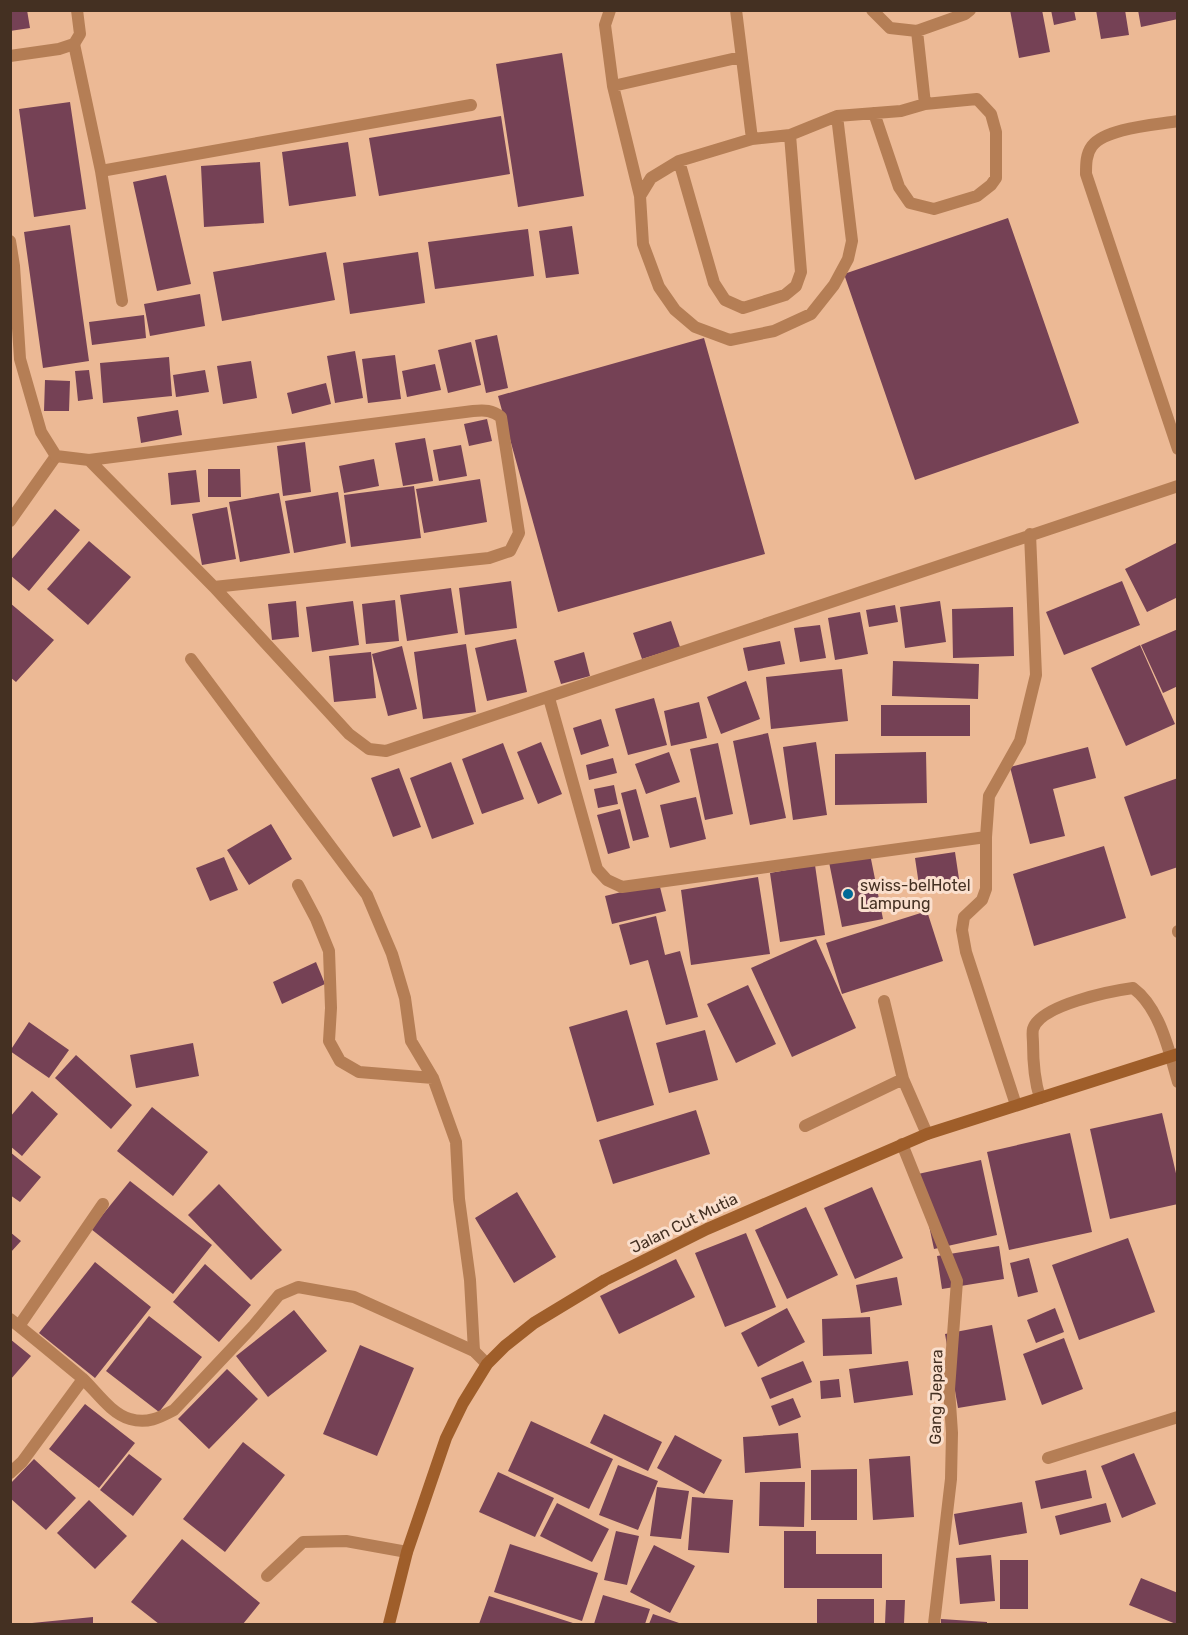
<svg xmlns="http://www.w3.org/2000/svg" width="1188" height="1635" font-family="Rubik,sans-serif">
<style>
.building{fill:#754155}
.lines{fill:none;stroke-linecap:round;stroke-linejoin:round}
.lane{stroke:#b57e55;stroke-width:12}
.street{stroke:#b57e55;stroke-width:12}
.secondary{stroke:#9f5e2a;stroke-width:12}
.poi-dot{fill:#006a97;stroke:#fadfcd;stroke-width:2}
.labels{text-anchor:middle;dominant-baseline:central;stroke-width:6;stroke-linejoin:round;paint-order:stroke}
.poi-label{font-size:16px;fill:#443022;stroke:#fadfcd;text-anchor:start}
.street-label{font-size:16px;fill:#443022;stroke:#fadfcd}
</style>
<rect width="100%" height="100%" fill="#ecb995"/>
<path class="building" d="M10 10H27L30 28 10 31Z
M1010 10H1042L1050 52 1019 58Z
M1051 10H1074L1076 20 1054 25Z
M1096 10H1125L1129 35 1101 39Z
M1138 10H1178V19L1141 27Z
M562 53 584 196 518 207 496 64Z
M70 102 86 209 34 217 19 109Z
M501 116 510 174 379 196 369 138Z
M348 142 356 196 289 206 282 152Z
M260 162 264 223 204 227 201 166Z
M166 175 191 284 157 291 133 182Z
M1008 218 1079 423 915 480 844 274Z
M70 225 89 361 43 368 24 232Z
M572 226 579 274 546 278 539 231Z
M528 229 534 276 435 289 428 242Z
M326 252 335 300 222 321 213 272Z
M418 252 425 303 350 314 343 263Z
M200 294 205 326 150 336 144 304Z
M144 315 146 338 92 345 89 322Z
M497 335 508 388 486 393 475 340Z
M704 338 765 554 558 612 498 396Z
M471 342 481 385 448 393 438 350Z
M355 351 363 398 335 403 327 356Z
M395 355 401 399 368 403 362 359Z
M169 357 172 396 103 403 100 363Z
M251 361 257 398 223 404 217 366Z
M435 364 441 390 407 397 402 371Z
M89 370 93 399 78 401 75 371Z
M205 370 209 392 176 397 173 375Z
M45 380 70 381 69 411H44Z
M326 383 331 404 292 414 287 393Z
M178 410 182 435 141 443 137 417Z
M487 419 492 441 469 446 464 424Z
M425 438 433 481 403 486 395 443Z
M305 442 311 492 283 496 277 446Z
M461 445 467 476 439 481 433 450Z
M374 459 379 486 344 493 339 466Z
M208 469H240L241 497H208Z
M196 470 200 502 171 505 168 473Z
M480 479 487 522 424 533 416 489Z
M414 486 421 538 351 547 344 495Z
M338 492 346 543 294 553 285 501Z
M279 493 290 553 240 562 229 502Z
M227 507 236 559 202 565 192 514Z
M55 509 80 530 29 591 10 575V561Z
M89 541 131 577 88 625 47 589Z
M1178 542V597L1147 612 1125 569Z
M511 581 517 628 465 635 459 588Z
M1122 581 1140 625 1064 655 1046 612Z
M451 588 458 633 407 641 400 595Z
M395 600 399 641 366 644 362 604Z
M296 601 299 637 272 640 268 604Z
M353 601 359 645 312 652 306 607Z
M940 601 946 642 905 648 900 607Z
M10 603 54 640 16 682 10 677Z
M895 605 898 622 869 627 866 610Z
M1013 607 1014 656 953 658 952 609Z
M860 612 868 654 835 660 828 618Z
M671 621 680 647 642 659 633 633Z
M820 625 826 658 800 662 794 628Z
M1178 629V686L1163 693 1141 645Z
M516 639 527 692 487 701 475 648Z
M780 641 785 664 748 671 743 648Z
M466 644 476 712 423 719 414 652Z
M1140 645 1175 724 1126 746 1091 668Z
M402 646 417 709 388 716 372 654Z
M371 652 376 698 334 702 329 656Z
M584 652 590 676 561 684 554 661Z
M893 661 979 664 978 699 892 696Z
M842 669 848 721 771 729 766 677Z
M746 681 760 719 721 734 707 697Z
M654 698 667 745 628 755 615 709Z
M699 702 707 738 671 746 664 711Z
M881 705H970V736H881Z
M601 719 609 746 581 755 573 728Z
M768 733 786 818 750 825 733 741Z
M541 742 562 794 538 804 517 752Z
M816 742 827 815 793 820 783 747Z
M503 743 524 799 482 814 462 759Z
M718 743 733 814 705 820 690 749Z
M1088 747 1096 778 1053 789 1065 836 1030 844 1010 767Z
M669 752 680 782 646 794 635 764Z
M926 752 927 803 835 805V754Z
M613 758 617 773 589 780 586 765Z
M451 762 474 824 432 839 410 778Z
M399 768 421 827 393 837 371 778Z
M1178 778V867L1151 876 1124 797Z
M614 785 618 804 598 808 594 789Z
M636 789 649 837 633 841 621 793Z
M696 797 706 839 670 848 660 805Z
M620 809 630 848 608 854 597 815Z
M271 824 292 859 249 885 227 850Z
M1104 846 1126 918 1034 946 1013 874Z
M955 852 959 879 919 885 915 858Z
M870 854 883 919 842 927 829 862Z
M224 857 238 890 210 901 196 868Z
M815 865 825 935 780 942 770 873Z
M758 877 770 954 691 965 681 890Z
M659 883 666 911 612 924 605 896Z
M927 911 943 961 842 994 826 943Z
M656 916 665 955 680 951 698 1017 666 1025 648 960 630 965 619 925Z
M816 939 856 1028 792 1057 751 968Z
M316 962 325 984 282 1004 273 982Z
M748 985 776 1044 736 1063 707 1004Z
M627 1010 654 1105 597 1122 569 1027Z
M29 1022 69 1050 49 1078 10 1051Z
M705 1030 718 1080 669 1093 656 1043Z
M193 1043 199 1076 136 1088 130 1055Z
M76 1055 132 1105 111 1129 55 1078Z
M32 1091 58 1114 22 1156 10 1146V1117Z
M152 1107 208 1152 173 1196 117 1151Z
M696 1110 710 1154 613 1184 599 1140Z
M1162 1113 1178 1182V1204L1110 1219 1090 1129Z
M1070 1133 1092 1232 1009 1250 987 1152Z
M10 1152 41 1177 20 1202 10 1195Z
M981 1160 997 1235 934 1249 918 1174Z
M130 1181 212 1245 173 1294 91 1229Z
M219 1184 282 1250 251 1280 188 1215Z
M872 1187 903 1258 855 1279 824 1208Z
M517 1192 556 1257 514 1283 475 1218Z
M806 1207 838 1275 787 1299 755 1230Z
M10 1232 21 1241 10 1253Z
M746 1233 776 1307 725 1327 695 1253Z
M1128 1238 1155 1312 1079 1340 1052 1265Z
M999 1246 1004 1279 942 1289 937 1256Z
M1029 1258 1038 1292 1018 1297 1010 1263Z
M676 1259 695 1297 619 1334 600 1296Z
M95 1262 151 1307 95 1378 39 1333Z
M205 1264 251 1305 219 1342 173 1302Z
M897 1277 902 1305 861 1313 856 1285Z
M787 1308 805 1342 758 1367 741 1333Z
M1055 1308 1064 1332 1036 1343 1027 1320Z
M294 1310 327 1351 268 1397 236 1356Z
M149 1316 202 1357 159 1412 106 1371Z
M870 1317 872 1354 823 1356 822 1319Z
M992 1325 1006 1400 958 1408 945 1334Z
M1064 1338 1083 1389 1042 1405 1023 1354Z
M10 1339 31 1356 10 1380Z
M360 1345 414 1368 377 1456 323 1434Z
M803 1361 812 1382 770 1399 761 1378Z
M908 1361 913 1395 854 1403 849 1369Z
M227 1369 258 1399 209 1449 178 1419Z
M839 1379 841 1397 821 1399 820 1381Z
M793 1398 801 1417 779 1426 771 1406Z
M85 1404 135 1443 99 1488 49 1449Z
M604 1414 662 1442 648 1471 590 1443Z
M531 1421 613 1459 589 1509 508 1471Z
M798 1433 801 1468 745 1473 743 1437Z
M675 1435 722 1460 704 1494 657 1468Z
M243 1442 285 1475 225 1552 183 1519Z
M1134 1453 1156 1504 1122 1518 1101 1466Z
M129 1454 162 1479 133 1516 100 1490Z
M910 1456 914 1517 873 1520 869 1459Z
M34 1459 76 1498 46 1530 10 1498V1484Z
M618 1465 658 1481 638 1530 599 1515Z
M857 1469V1520H811V1470Z
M1086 1470 1092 1498 1041 1509 1035 1481Z
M498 1472 554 1498 535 1537 479 1512Z
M760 1482H805L804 1527 759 1526Z
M657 1487 689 1491 681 1539 650 1536Z
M692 1497 733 1500 729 1553 688 1550Z
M89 1500 127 1536 95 1569 57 1533Z
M1022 1502 1027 1533 959 1545 954 1514Z
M557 1503 609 1529 592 1562 540 1536Z
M1106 1503 1111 1522 1060 1535 1055 1516Z
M616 1531 639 1536 627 1585 604 1580Z
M784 1531H816V1554H882V1588H784Z
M182 1539 260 1603 243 1624H159L131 1602Z
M510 1544 598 1573 582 1621 494 1592Z
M654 1545 695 1566 670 1613 630 1592Z
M991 1555 995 1601 960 1604 956 1558Z
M1000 1560H1028V1609H1000Z
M1141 1578 1178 1593 1176 1624 1129 1605Z
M603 1595 650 1609 645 1624H594Z
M489 1596 576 1624H479Z
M817 1599H874V1624H817Z
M886 1600H905L904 1624H885Z
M653 1614 682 1624H649Z
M93 1617V1624H32V1623Z
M941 1619 987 1622V1624H941Z"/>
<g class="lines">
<path class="lane" d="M610 10 605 25 613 86 640 196
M736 10 752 139 790 135 837 116 901 111 925 104 917 31 890 28 872 10
M917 31 965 14 970 10
M74 44 101 171 122 301
M613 86 741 57
M874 113 899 187 910 203 934 209 977 196 991 185 996 178V132L991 114 977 99 925 104
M752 139 679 161 651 178 640 196 643 244 659 287 675 310 695 327 730 340 774 331 811 314 834 285 848 259 852 241 837 116
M679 161 714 283 725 300 743 308 785 295 796 286 801 272 790 135
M101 171 471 105
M10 521 56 456
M191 659 367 895 392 954 405 998 411 1041 433 1078 456 1142 459 1199 470 1280 474 1351
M298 885 316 919 329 951 331 1008 329 1041 340 1061 359 1072 433 1078
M1178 931V932
M884 1001 903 1079 927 1134
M1040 1098C1034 1079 1033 1063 1033 1043 1033 1039 1032 1033 1033 1029 1040 1005 1111 991 1133 988 1160 1008 1169 1051 1178 1082
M805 1126 903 1079
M1048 1458 1178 1417
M267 1576 303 1542 346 1541 407 1552"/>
<path class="street" d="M10 56 59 49 74 44 80 34 77 10
M1178 121C1155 125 1106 128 1092 146 1086 154 1086 164 1086 174L1178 449
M10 241 14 266 20 359 41 432 56 456 89 460 214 587 349 734 369 749 386 751 1178 486
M89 460 473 411C485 410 492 410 501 417L519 533 510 551 489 558 214 587
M549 698 597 869 607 880 622 887 986 837
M1016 1105 966 952 962 930 964 917 982 900 986 889V837L989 796 1020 741 1036 675 1030 534
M902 1144 957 1281 949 1389 952 1433 951 1479 934 1624
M10 1319C34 1338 58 1358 82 1378 96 1391 111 1414 130 1419 147 1424 159 1418 174 1410L254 1325 279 1295 298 1287 354 1297 474 1351 487 1364
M19 1326 103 1204
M10 1473 22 1462 83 1379"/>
<path class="secondary" d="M389 1624 407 1552 446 1438 463 1403 487 1364 505 1346 534 1323 605 1280 707 1229 927 1134 1178 1054"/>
</g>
<circle class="poi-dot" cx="848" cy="894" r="6"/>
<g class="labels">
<g class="poi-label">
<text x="860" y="885">swiss-belHotel<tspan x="860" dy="18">Lampung</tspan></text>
</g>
<g class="street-label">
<text transform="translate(684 1223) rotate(-26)">Jalan Cut Mutia</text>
<text transform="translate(936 1397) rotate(-89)">Gang Jepara</text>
</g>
</g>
<rect width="1188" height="1635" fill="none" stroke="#443022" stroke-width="24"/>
</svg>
